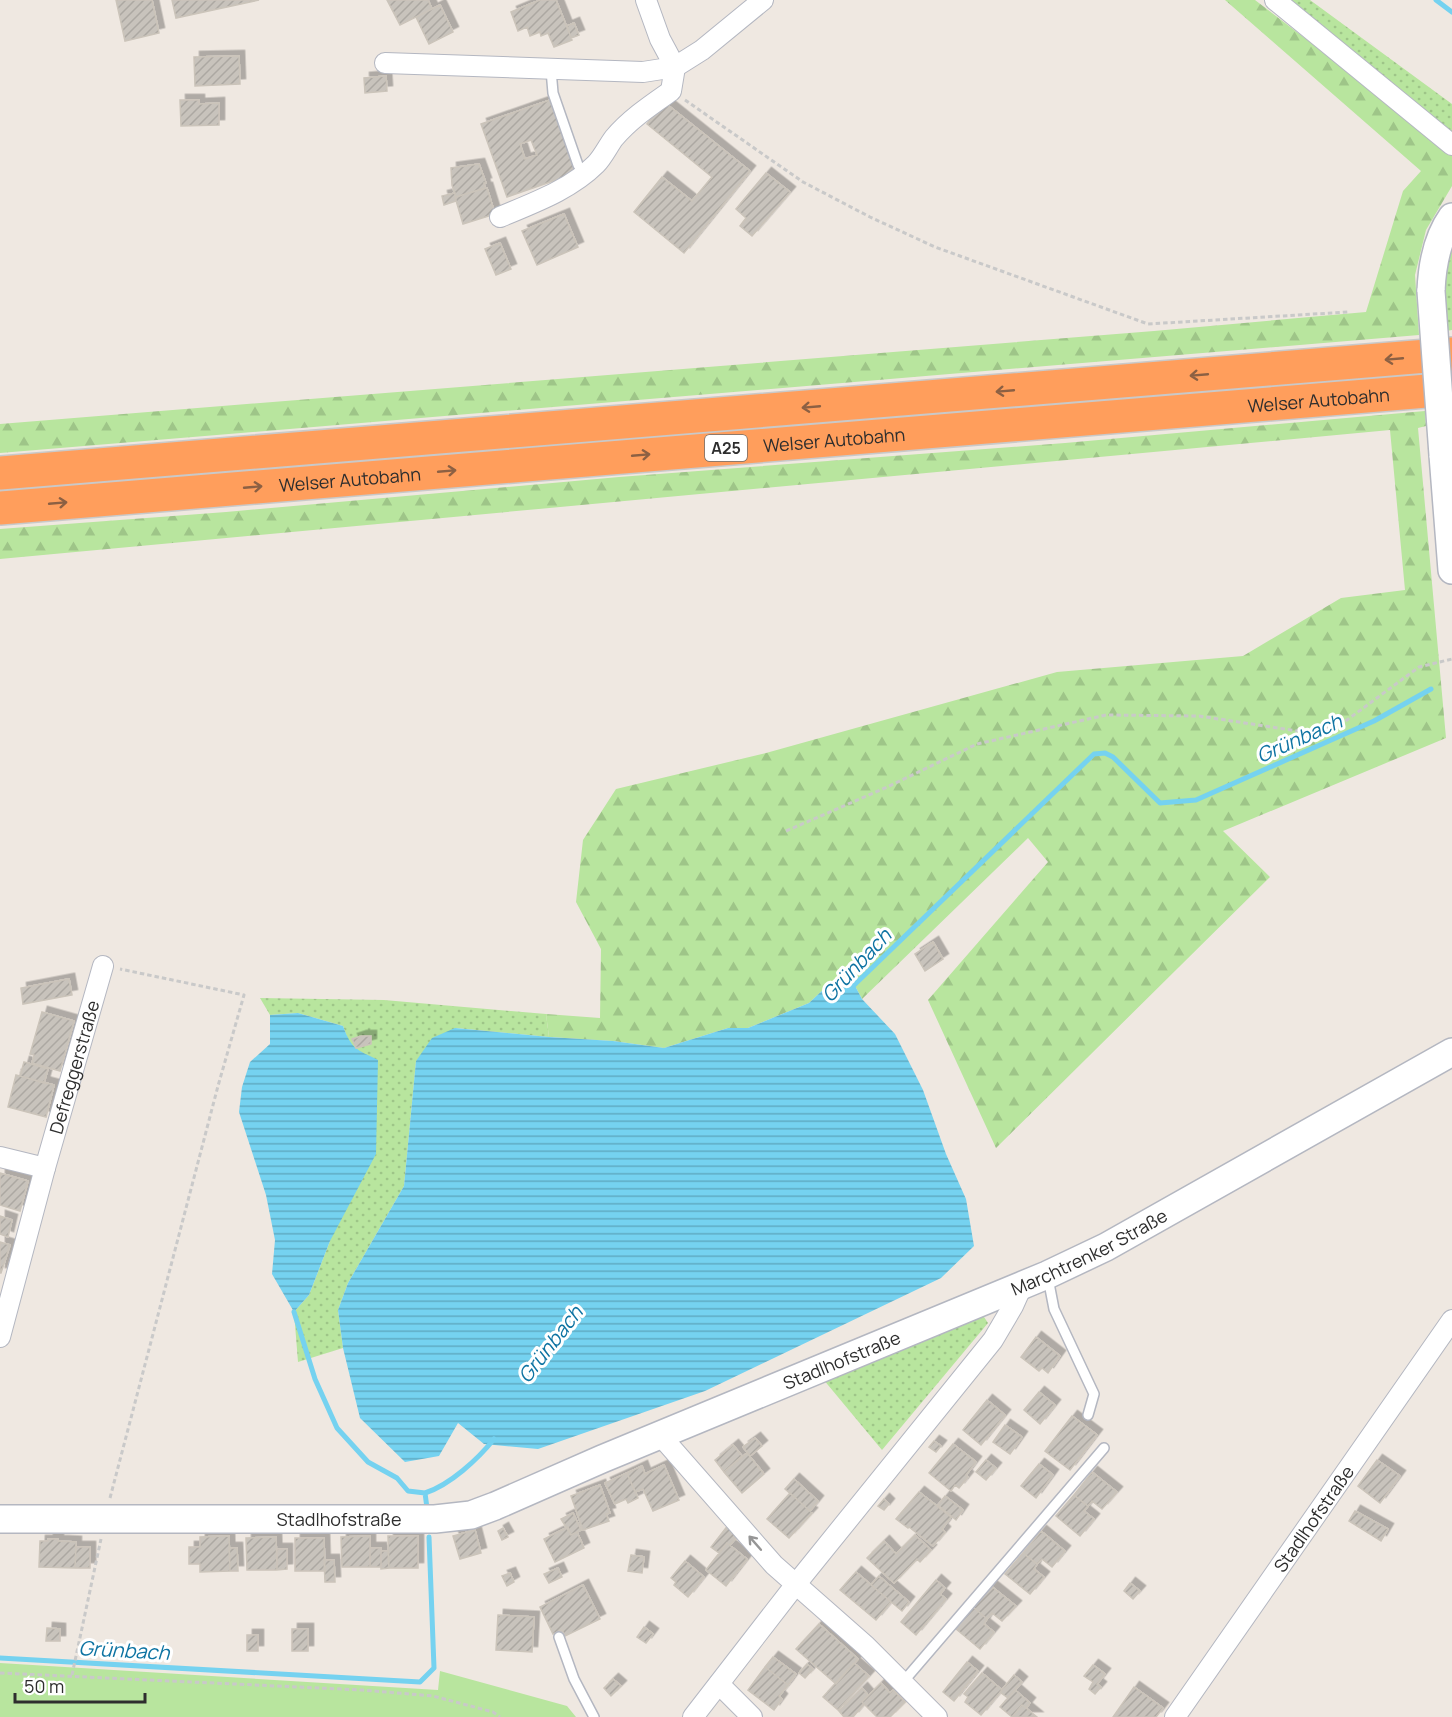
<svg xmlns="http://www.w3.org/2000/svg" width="1452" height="1717" font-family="Manrope,sans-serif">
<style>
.grass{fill:url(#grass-dots)}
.forest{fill:url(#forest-firs)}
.park{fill:#b8e59e}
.water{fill:url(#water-rules)}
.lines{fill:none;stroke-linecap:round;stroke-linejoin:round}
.stream{stroke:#75d2f0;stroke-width:5}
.building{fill:url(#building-hatch);stroke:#cbc4ba;stroke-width:1.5;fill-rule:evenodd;filter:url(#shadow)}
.lane-casing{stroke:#b4b7c1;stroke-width:12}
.street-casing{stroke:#b4b7c1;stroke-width:22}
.secondary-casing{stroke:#b4b7c1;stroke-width:30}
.highway-casing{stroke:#c9c9c9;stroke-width:36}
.path{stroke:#c9c9c9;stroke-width:3;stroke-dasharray:4.5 3;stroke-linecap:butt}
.lane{stroke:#fff;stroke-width:9}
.street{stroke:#fff;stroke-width:20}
.secondary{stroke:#fff;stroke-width:27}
.highway{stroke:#ff9e5c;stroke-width:33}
.secondary-bridge-casing{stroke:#b4b7c1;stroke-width:30;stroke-linecap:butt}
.secondary-bridge{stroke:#fff;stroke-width:27}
.oneway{stroke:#8c6043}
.oneway2{stroke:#969696}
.labels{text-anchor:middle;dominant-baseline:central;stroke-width:6;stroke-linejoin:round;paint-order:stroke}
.shield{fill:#fff;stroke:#6d6d6d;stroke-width:1.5}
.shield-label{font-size:16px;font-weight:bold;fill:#2e2e2e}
.street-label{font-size:18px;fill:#2e2e2e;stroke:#fff}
.water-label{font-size:20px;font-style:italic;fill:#0d73a2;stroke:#fff}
</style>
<defs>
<pattern id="grass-dots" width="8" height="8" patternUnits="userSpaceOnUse" patternTransform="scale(1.5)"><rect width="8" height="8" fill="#b8e59e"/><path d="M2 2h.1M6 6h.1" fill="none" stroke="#9ec588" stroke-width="1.8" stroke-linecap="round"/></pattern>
<pattern id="forest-firs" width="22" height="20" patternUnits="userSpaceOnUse" patternTransform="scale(1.5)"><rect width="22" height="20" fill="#b8e59e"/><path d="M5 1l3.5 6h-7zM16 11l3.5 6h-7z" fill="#9ec588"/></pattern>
<pattern id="water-rules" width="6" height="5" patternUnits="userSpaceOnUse" patternTransform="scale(1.5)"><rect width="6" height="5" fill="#75d2f0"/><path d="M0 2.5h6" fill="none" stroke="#60abc3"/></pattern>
<pattern id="building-hatch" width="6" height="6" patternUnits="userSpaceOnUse" patternTransform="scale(1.5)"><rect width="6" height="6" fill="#c8c3bc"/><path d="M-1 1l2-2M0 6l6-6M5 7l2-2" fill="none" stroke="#aca8a2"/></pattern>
<filter id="shadow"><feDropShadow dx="5.5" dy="-5.5" stdDeviation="0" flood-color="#0004"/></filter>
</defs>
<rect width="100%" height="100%" fill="#efe8e1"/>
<path class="grass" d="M1285 0H1310L1452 104V135Z
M1452 241V330L1446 331 1445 265Z
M260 998 384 1000 546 1014 549 1037 456 1028 416 1061 404 1186 348 1283 338 1310 343 1348 298 1362 294 1312 309 1295 330 1241 354 1049 349 1042 343 1026 298 1013 270 1015Z
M982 1314 988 1323 882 1450 823 1379Z"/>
<path class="forest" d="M1225 0H1255L1395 107 1452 153V186L1426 230 1415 275 1419 335 0 453V424L1154 331 1366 312 1403 191 1421 171Z
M1425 411 1426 426 1418 428 1446 738 1223 831 1270 877 996 1148 928 1000 1048 862 1028 838 862 999 854 984 826 987 809 1003 748 1028H728L664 1048 613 1041 549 1037 546 1014 600 1018 601 949 576 902 583 840 616 789 766 753 1057 672 1243 656 1341 598 1405 590 1390 430 0 559V529L226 512 619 477 1065 443Z"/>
<path class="park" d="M0 1663 438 1690 440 1671 567 1706 576 1717H0Z"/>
<path class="water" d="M854 984 862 999 895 1034 923 1090 946 1154 966 1199 974 1246 941 1278 705 1391 538 1449 484 1444 458 1423 439 1456 405 1462 360 1418 343 1348 338 1310 348 1283 404 1186 416 1061 432 1038 455 1028 549 1037 613 1041 664 1048 728 1028H748L809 1003 826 987Z
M298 1013 343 1026C352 1050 356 1049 378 1060L376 1154 330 1241 309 1295 294 1312 272 1274 275 1240 266 1195 239 1112 242 1087 250 1062 270 1044V1015Z"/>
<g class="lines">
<path class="stream" d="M1436 0 1452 12
M850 989 1094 754 1105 753 1113 757 1160 803 1196 800 1374 721 1431 689
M294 1312 315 1379 337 1428 368 1462 397 1478 408 1491 425 1493
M427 1508 425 1493C450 1485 478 1459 494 1439
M0 1658 420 1682 434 1668 429 1537"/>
</g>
<path class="building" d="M116 0H152L159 33 125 41Z
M172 0H259L176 18Z
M387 0H428L432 9 400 25Z
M540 0H556L572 40 554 47 548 33 541 36 540 32 530 36 527 27 518 31 511 12Z
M440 5 453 32 429 44 416 17Z
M574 23 579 35 571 38 567 26Z
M239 56 240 84 195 86 194 57Z
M386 76 387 91 365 93 364 78Z
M180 100H199V104L219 103V125L181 126Z
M550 100 576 173 507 197 481 124ZM531 140 537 155 525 159 520 144Z
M664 102 750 171 684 253 634 212 662 177 692 201 712 177 647 124Z
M479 164 486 183H484L485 188 456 197 452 185 451 168Z
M766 173 790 192 752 236 740 226 746 218 736 209Z
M487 188 495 214 463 224 455 197Z
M455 193 456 201 444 205 442 196Z
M564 214 578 247 537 265 522 231Z
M500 243 511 269 496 275 485 249Z
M933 942 943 959 925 971 915 954Z
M69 979 72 995 23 1004 21 988Z
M42 1012 74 1021 60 1071 32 1063 34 1055 30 1054Z
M361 1036H371V1044L356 1048 352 1039Z
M24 1062 48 1069 44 1083 20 1076Z
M16 1075 54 1085 46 1117 8 1107Z
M0 1173 28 1181 20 1211 0 1205Z
M0 1216 12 1220 8 1237 0 1234Z
M0 1242 10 1245 1 1273H0Z
M1036 1337 1060 1356 1048 1373 1042 1368 1039 1371 1021 1357Z
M1039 1392 1055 1405 1040 1424 1024 1410Z
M987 1400 1005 1415 981 1445 963 1430Z
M1072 1416 1097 1435 1070 1470 1045 1451Z
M1005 1425 1022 1437 1010 1454 993 1442Z
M755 1438 762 1446 750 1456 743 1447Z
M934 1441 941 1446 936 1452 929 1447Z
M953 1444 976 1462 966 1475 968 1477 959 1488 955 1485 951 1491 929 1473Z
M733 1445 742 1456 724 1472 715 1460Z
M747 1453 764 1474 742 1493 724 1472Z
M986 1460 996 1468 986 1480 976 1472Z
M1377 1460 1400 1476 1380 1503 1358 1486Z
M1039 1464 1053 1475 1036 1498 1021 1486Z
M664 1465 679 1500 653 1511 643 1489 635 1492 627 1473 642 1466 645 1474Z
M1092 1472 1117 1492 1102 1509 1092 1501 1088 1506 1074 1495Z
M627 1473 638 1498 628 1503 626 1499 615 1504 605 1483Z
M794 1479 818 1501 810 1511 785 1489Z
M600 1485 610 1513 606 1514 609 1521 583 1530 571 1496Z
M919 1492 951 1517 942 1529 945 1532 933 1546 909 1527 908 1528 896 1519Z
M790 1493 812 1513 789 1538 767 1519Z
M1074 1495 1088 1506 1084 1511 1094 1519 1080 1536 1056 1516Z
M945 1496 963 1510 956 1520 938 1505Z
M884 1499 889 1504 884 1510 878 1506Z
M1355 1511 1388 1529 1381 1541 1349 1521Z
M573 1513 581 1530 571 1535 561 1519Z
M729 1524 740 1533 730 1545 727 1543 719 1553 711 1547Z
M568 1527 571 1535 577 1532 584 1548 555 1562 544 1539Z
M503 1528 508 1537 502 1540 498 1531Z
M475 1530 481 1553 460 1559 453 1536Z
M1041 1531 1065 1551 1052 1567 1042 1559 1037 1564 1023 1553Z
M915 1535 931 1550 920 1562 917 1559 894 1583 867 1558 884 1541 896 1554Z
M229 1536 230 1571 200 1572V1564H189V1547H200V1537Z
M370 1536V1567H342L341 1537Z
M388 1536H418V1568H389Z
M276 1537 277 1570H247L246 1538Z
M295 1538H324L325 1571H295Z
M48 1539H58V1541L76 1542 75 1568 39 1567 40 1541H48Z
M727 1543 747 1559 726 1586 706 1570Z
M76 1547H90V1568H75Z
M229 1548H237L238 1571H230Z
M370 1548H381V1567H370Z
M277 1549H287V1569L277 1570Z
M381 1551H388L389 1568 381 1569Z
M1023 1553 1037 1564 1034 1569 1044 1577 1030 1594 1005 1574Z
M631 1555 644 1557 642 1573 628 1571Z
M324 1560H334L335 1582H325Z
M685 1561 704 1577 688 1597 674 1585 676 1582 671 1578Z
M558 1568 562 1577 549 1583 544 1574Z
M856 1572 891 1602 876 1620 840 1590Z
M510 1573 514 1582 507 1586 502 1576Z
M879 1576 909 1602 902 1611 871 1585Z
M936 1580 945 1588 940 1594 946 1599 916 1635 901 1622Z
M1130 1583 1140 1591 1133 1599 1124 1591Z
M583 1585 600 1619 565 1636 562 1630 553 1634 540 1607Z
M991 1586 1016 1606 1002 1621 992 1613 987 1619 973 1607Z
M973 1607 987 1619 984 1624 994 1632 980 1649 956 1629Z
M498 1615 534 1617 532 1652 496 1650Z
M819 1624 858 1659 836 1684 796 1649Z
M644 1627 653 1634 646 1643 637 1637Z
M47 1628 60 1629V1641H46Z
M292 1629H308V1651H292Z
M247 1635H258V1651H247Z
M773 1657 796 1674 788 1685 765 1667Z
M967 1662 978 1671 954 1701 943 1692Z
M854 1663 869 1676 838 1710 823 1697Z
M807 1664 813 1669 805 1678 799 1673Z
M1093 1665 1105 1674 1097 1684 1101 1687 1095 1694 1089 1689 1093 1682 1084 1676Z
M765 1667 788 1685 779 1696 782 1699 774 1710 748 1690Z
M982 1673 1002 1690 981 1715 965 1702 968 1697 964 1694Z
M1014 1675 1022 1682 1008 1698 1000 1692Z
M613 1679 621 1686 611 1696 604 1688Z
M881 1683 890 1693 893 1690 905 1702 890 1717H877L862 1702Z
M1134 1687 1163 1708 1156 1717H1113Z
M862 1688 868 1695 862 1702 864 1704 853 1717H844L839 1711Z
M1015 1690 1030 1703 1026 1708 1022 1705 1012 1717 1000 1707Z
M1022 1705 1026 1708 1037 1717H1012Z"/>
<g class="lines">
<g class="lane-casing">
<path id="lane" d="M551 70 553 93 578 165 584 174
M1048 1278 1054 1309 1094 1394 1088 1415
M559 1637 574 1679 594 1717
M903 1682 1104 1448"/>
</g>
<g class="street-casing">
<g id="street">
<path d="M1275 0 1452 145"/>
<path d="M385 63 643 72 675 67 702 50 763 0"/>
<path d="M500 217C533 203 570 190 596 164 603 157 608 146 614 138 630 119 651 105 671 91L675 67 660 39 646 0"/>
<path d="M0 1157 45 1168"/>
<path id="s1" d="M0 1337 45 1168 103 966"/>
<path d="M660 1435 774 1565 866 1646 937 1717"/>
<path d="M719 1684 752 1717"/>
<path d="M693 1717 796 1584 993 1340 1013 1306 1022 1286"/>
<path id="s2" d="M1175 1717 1452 1320"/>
</g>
</g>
<g class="secondary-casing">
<g id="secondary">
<path d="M1431 291C1432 267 1437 238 1452 217"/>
<path d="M1443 455 1452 570"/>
<path id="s3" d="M0 1519H435L471 1515 495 1506 602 1459 1047 1275 1106 1247 1452 1052"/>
</g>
</g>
<g class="highway-casing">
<g id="highway">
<path d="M0 473 1452 354"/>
<path id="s4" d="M0 508 1452 389"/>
</g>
</g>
<path class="path" d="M685 100 803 182 870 217 935 247 1148 324 1348 312
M786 831 885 788 977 744 1106 715 1199 716 1311 733 1347 720 1419 667 1452 659
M110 1498 218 1086 244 995 120 969
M0 1673 362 1690 433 1696 493 1712 500 1717
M72 1675 101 1539"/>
<use href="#lane" class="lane"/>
<use href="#street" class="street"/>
<use href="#secondary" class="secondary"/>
<use href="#highway" class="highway"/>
<g class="secondary-bridge-casing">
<path id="secondary-bridge" d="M1431 291 1443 455"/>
</g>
<use href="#secondary-bridge" class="secondary-bridge"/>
</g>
<defs><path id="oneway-shaft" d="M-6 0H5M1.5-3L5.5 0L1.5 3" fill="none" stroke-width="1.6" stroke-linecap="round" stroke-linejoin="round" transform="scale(1.5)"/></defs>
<g class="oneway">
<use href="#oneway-shaft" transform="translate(1394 359) rotate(175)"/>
<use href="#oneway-shaft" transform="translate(1199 375) rotate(175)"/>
<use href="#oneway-shaft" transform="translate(1005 391) rotate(175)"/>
<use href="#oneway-shaft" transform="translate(811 407) rotate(175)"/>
<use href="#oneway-shaft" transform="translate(641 455) rotate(-5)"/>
<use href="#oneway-shaft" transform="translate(447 471) rotate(-5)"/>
<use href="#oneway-shaft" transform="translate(253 487) rotate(-5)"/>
<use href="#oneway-shaft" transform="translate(58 503) rotate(-5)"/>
</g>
<use class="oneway2" href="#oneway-shaft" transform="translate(755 1543) rotate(-131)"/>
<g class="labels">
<rect class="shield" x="705" y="435" width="42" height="26" rx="4.5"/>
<g class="shield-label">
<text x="726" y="448">A25</text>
</g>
<g class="street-label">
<text stroke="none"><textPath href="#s4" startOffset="1323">Welser Autobahn</textPath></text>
<text stroke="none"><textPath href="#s4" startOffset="837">Welser Autobahn</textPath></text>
<text stroke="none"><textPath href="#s4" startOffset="351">Welser Autobahn</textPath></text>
<text stroke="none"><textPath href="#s1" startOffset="280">Defreggerstraße</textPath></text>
<text stroke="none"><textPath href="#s3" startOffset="1143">Marchtrenker Straße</textPath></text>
<text stroke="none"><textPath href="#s3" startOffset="873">Stadlhofstraße</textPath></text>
<text stroke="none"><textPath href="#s3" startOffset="339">Stadlhofstraße</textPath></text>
<text stroke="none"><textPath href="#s2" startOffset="242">Stadlhofstraße</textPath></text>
</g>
<g class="water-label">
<text transform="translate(1299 738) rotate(-24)">Grünbach</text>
<text transform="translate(856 965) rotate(-47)">Grünbach</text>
<text transform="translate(550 1344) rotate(-52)">Grünbach</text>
<text transform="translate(124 1650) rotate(3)">Grünbach</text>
</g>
</g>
<path d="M15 1693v9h130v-9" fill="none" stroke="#2e2e2e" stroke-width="3"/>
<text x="24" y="1693" font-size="18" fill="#2e2e2e" stroke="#ffffff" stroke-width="4.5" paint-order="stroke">50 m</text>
</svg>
